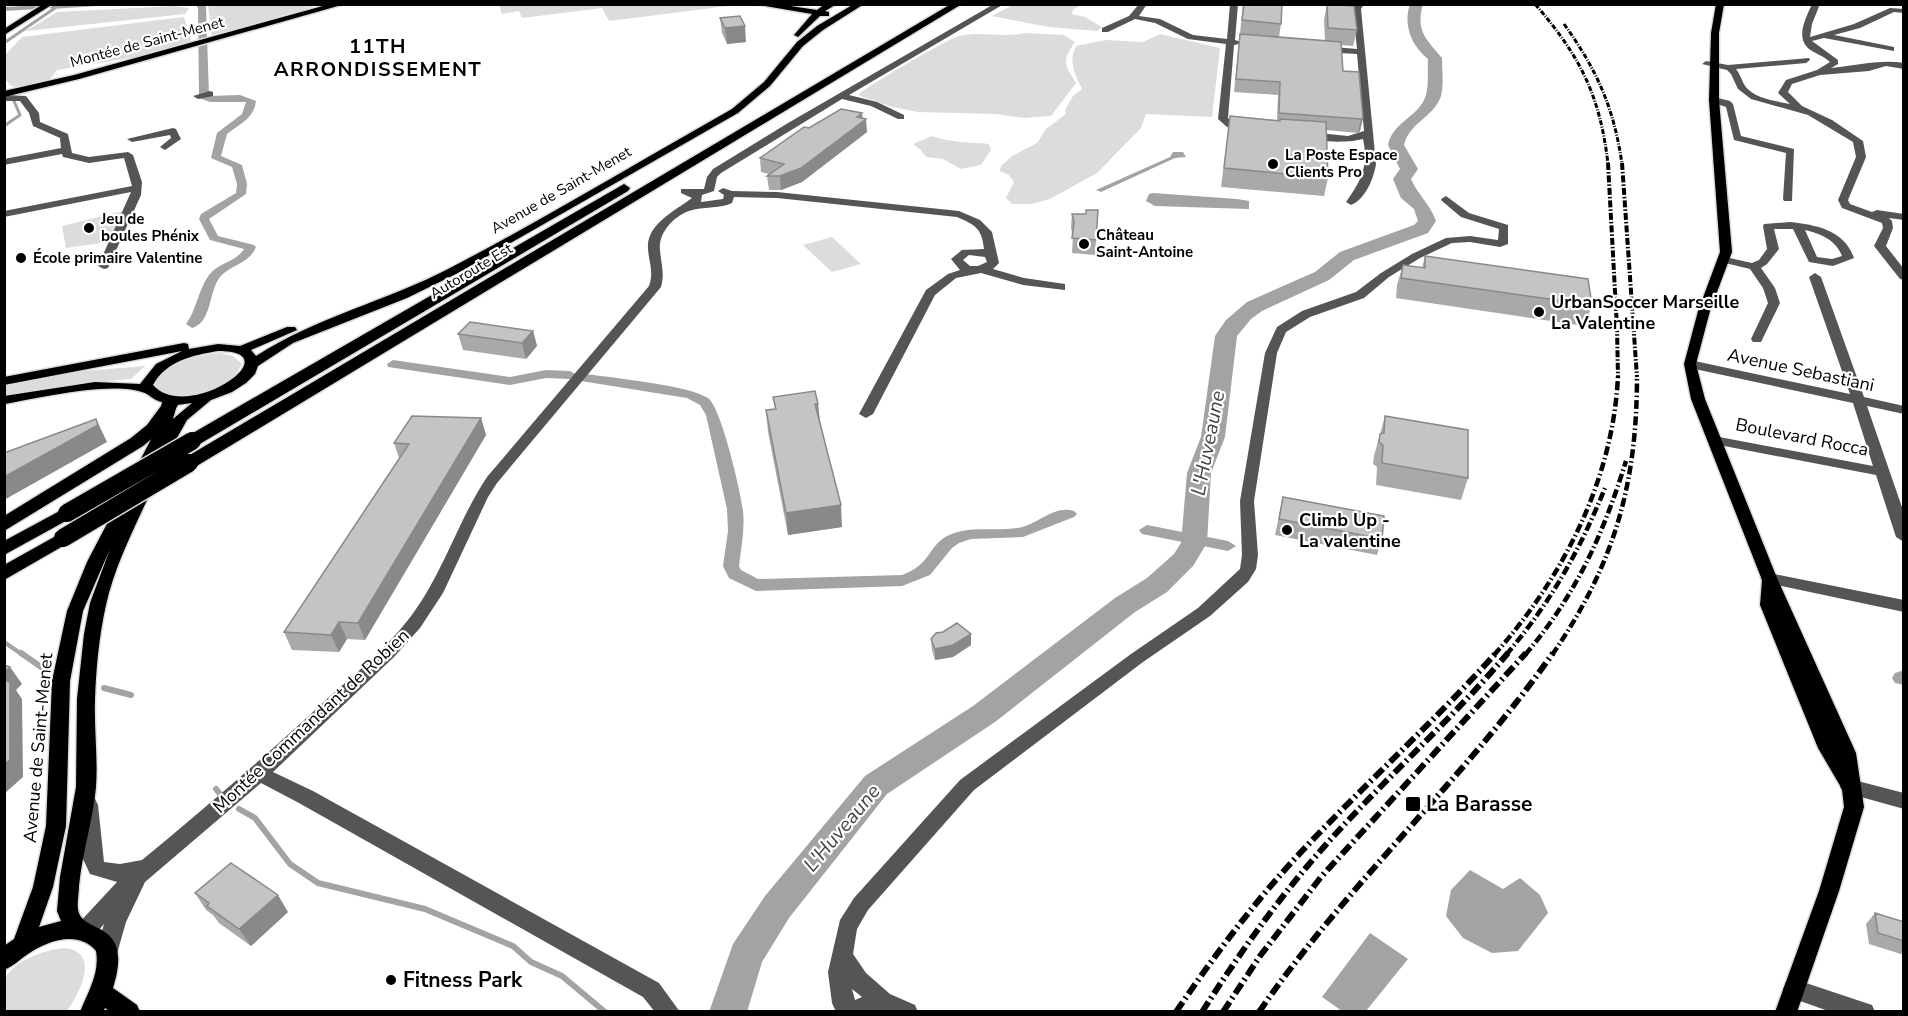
<svg xmlns="http://www.w3.org/2000/svg" width="1908" height="1016" font-family="'Nunito Sans',sans-serif">
<style>
.green{fill:#dcdcdc}
.water{fill:#a3a3a3}
.lines{fill:none;stroke-linecap:round;stroke-linejoin:round}
.stream-far2{stroke:#a3a3a3;stroke-width:3}
.stream-far1{stroke:#a3a3a3;stroke-width:4.5}
.stream{stroke:#a3a3a3;stroke-width:6}
.canal{fill:#a3a3a3;fill-rule:evenodd}
.river{fill:#a3a3a3;fill-rule:evenodd}
.major-casing{stroke:#dbdbdb;stroke-width:3}
.highway-casing{stroke:#dbdbdb;stroke-width:3}
.minor{fill:#555;fill-rule:evenodd}
.major{fill:#000;fill-rule:evenodd}
.highway{fill:#000;fill-rule:evenodd}
.rail-far3{stroke:#000;stroke-width:3;stroke-dasharray:5 1.5 1 1.5;stroke-linecap:butt}
.rail-far2{stroke:#000;stroke-width:4;stroke-dasharray:7 2 1.5 2;stroke-linecap:butt}
.rail-far1{stroke:#000;stroke-width:4.5;stroke-dasharray:9 3 1.5 3;stroke-linecap:butt}
.rail{stroke:#000;stroke-width:6;stroke-dasharray:12 4 2 4;stroke-linecap:butt}
.highway-bridge-casing{stroke:#dbdbdb;stroke-width:21;stroke-linecap:butt}
.highway-bridge{stroke:#000;stroke-width:18}
.wall{fill:#a9a9a9}
.shaded-wall{fill:#898989}
.building{fill:#c4c4c4;stroke:#898989;stroke-width:1.5}
.poi-dot{fill:#000;stroke:#fff;stroke-width:2}
.labels{text-anchor:middle;dominant-baseline:central;stroke-width:4.5;stroke-linejoin:round;paint-order:stroke}
.far-street-label{font-size:15px;fill:#000;stroke:#fff}
.far-poi-label{font-size:15px;font-weight:bold;fill:#000;stroke:#fff;text-anchor:start}
.poi-label{font-size:18px;font-weight:bold;fill:#000;stroke:#fff;text-anchor:start}
.street-label{font-size:18px;fill:#000;stroke:#fff}
.far-district-label{font-size:20px;font-weight:bold;letter-spacing:1.5px;fill:#000;stroke:#fff}
.water-label{font-size:20px;font-style:italic;fill:#444;stroke:#fff}
.near-poi-label{font-size:21px;font-weight:bold;fill:#000;stroke:#fff;text-anchor:start}
</style>
<rect width="100%" height="100%" fill="#fff"/>
<path class="green" d="M208 5H316C310 7 305 12 299 14 287 19 286 9 272 22L212 39Z
M499 5V4L736 5 609 21 602 8 522 18 519 11 502 14Z
M1013 5H1081L1074 9 1071 14 1085 17 1102 27 1097 31 1049 27 992 16Z
M174 6 189 8 185 14 26 31 57 12Z
M184 17 192 43 153 54 57 70 50 79 20 87 11 86 5 79 4 56 22 37Z
M1025 33 1064 35 1075 42C1062 61 1064 64 1076 83L1051 116 1024 118 996 114 918 112 889 106 858 95C866 87 949 38 959 36 981 31 1003 38 1025 33Z
M1160 34 1220 48 1212 117 1146 114 1141 128 1097 173 1050 199 1031 204H1012L1006 198 1014 182 1009 175 1000 171 1001 166 1012 156 1037 143 1046 129 1066 114 1065 110 1073 96 1082 89C1075 74 1068 62 1076 46L1106 40 1143 42Z
M932 136C951 143 970 142 989 144L991 150 981 165 961 169 943 159 926 157 920 149 913 144Z
M123 211 109 242 66 248 62 226Z
M832 237 861 264 832 272 803 245Z
M221 353 233 356 242 364C239 369 236 376 231 379 211 394 175 403 154 388 158 359 198 356 221 353Z
M145 366 131 379 81 383 5 396V383L70 372Z
M65 948C101 953 80 992 67 1011H5C4 1003 2 991 4 982 10 961 47 949 65 948Z"/>
<path class="water" d="M1173 152H1183L1186 157 1175 158 1101 192 1096 190 1170 157Z
M1153 193 1237 199 1249 201V209L1155 206 1146 201 1149 194Z
M1470 870 1503 889 1520 878 1540 895 1548 913 1518 951 1492 953 1463 938 1446 916 1451 890Z
M1370 933 1408 959 1366 1011H1342L1322 997Z"/>
<g class="lines">
<path class="stream-far2" d="M4 43 55 8
M4 126 20 115 14 101"/>
<path class="stream-far1" d="M4 642 23 655"/>
<path class="stream" d="M21 653 44 669
M104 688 131 695
M216 789 220 794
M239 809 255 818 290 864 318 883 425 909 513 946 531 962 562 976 605 1012"/>
<path class="canal" d="M126 4 52 9 48 7 56 4Z
M195 4H204L206 7 209 96 240 95 256 101C254 119 239 124 227 134L221 156 242 165 247 184 246 194 209 219 218 236 254 245 256 247C249 265 227 265 218 280 209 294 211 323 192 328L186 324C197 309 198 290 209 275 218 263 236 262 244 249L210 240 199 219 201 214 236 193 237 184 232 167 211 158 217 133 242 114 246 102H210L199 98 198 8Z
M42 5V9H39L4 11V7Z
M393 360 510 377 546 370 570 371 577 375 570 379 546 378 510 385 388 367 387 364Z
M586 374C613 378 688 385 708 398 721 407 741 492 743 511 745 530 741 548 739 566L741 570 758 579 902 575C931 565 928 546 947 536 971 524 997 533 1022 527 1039 523 1055 505 1074 511L1077 514 1074 517 1023 537 971 539 959 543 952 548 930 575 902 586 756 591 729 578 723 566 728 531 727 509 706 415 700 405 687 398 581 381 579 378Z
M1147 525 1228 541 1236 546 1228 551 1142 534 1139 530Z
M1901 671 1904 672V685L1895 683 1892 678 1895 673Z"/>
<path class="river" d="M1410 4H1423C1415 31 1427 40 1442 58 1442 70 1444 84 1441 96 1434 117 1409 123 1404 145L1418 169 1411 179C1418 195 1430 204 1436 221L1428 233 1354 260 1329 280 1262 311 1251 319 1237 336 1225 437 1211 473 1207 543 1193 566 1167 592 1135 612 995 722 887 794 789 918 762 962 747 1012H709L733 944 765 896 865 776 973 706 1115 598 1147 578 1174 554 1181 543 1187 473 1201 437 1215 336 1226 320 1247 302 1315 272 1340 252 1414 225 1418 221 1414 209 1401 198 1393 179 1400 169 1388 145C1393 123 1413 119 1423 102 1430 90 1427 73 1428 59 1411 45 1403 25 1410 4Z"/>
<g class="major-casing">
<path id="major" d="M43 4H53L4 35V29Z
M330 4H345L79 79 4 97V91L74 75Z
M754 4H777L817 10 825 4H837L825 11 829 12V16H820L798 37 794 35 812 14Z
M854 4H864L823 30 803 46 770 86 738 113 458 273 407 298 293 343 258 366 255 374 246 383 232 392 211 400 187 420 172 447 162 446 143 483 151 484 153 487C136 525 115 564 106 605 99 636 96 669 95 700 94 729 98 758 96 787 93 820 82 853 79 886 79 893 77 902 78 909 81 936 135 917 113 988L137 1005 140 1012H110L105 1008 103 1012H80C88 992 100 973 96 951 79 930 48 940 28 954 20 959 14 966 4 970V946L14 939 33 887 46 826 52 681 67 611 87 562 158 426 162 402C155 401 151 396 145 393 114 380 38 398 4 404V396L95 382 140 384 156 364 182 351 4 385V377L184 343 188 344 189 349 218 344 240 346 287 327H295L297 330 251 350 256 356C316 317 387 301 450 268 546 218 638 162 732 109L764 82 797 42 817 26ZM218 351C294 351 187 424 153 385 166 361 193 355 218 351ZM192 403 173 419 177 405ZM110 549 90 603 84 634 77 699 76 787 60 877 57 911 61 921 39 927 53 887 66 826 70 681 83 611Z
M1716 4H1724L1719 33V100L1732 252 1710 311 1696 364 1705 399 1777 578 1856 753 1864 807 1839 891 1797 1012H1775L1819 891 1844 807 1842 789 1818 748 1760 605 1762 580 1691 399 1684 364 1698 311 1720 252 1709 100 1711 33Z"/>
</g>
<g class="highway-casing">
<path id="highway" d="M951 4H962L195 467H183L180 463 183 459Z
M624 184 630 188 628 191 198 445 192 446 184 441 186 437Z
M170 400 178 405 159 433 143 446 4 531V516L131 438 147 425 164 402Z
M67 507 73 509 76 513 73 517 4 555V541Z
M63 532 70 534 72 538 70 542 4 580V565Z"/>
</g>
<path class="minor" d="M994 4H1004L849 95 877 102 904 115V119H898L871 106 842 99 721 173 717 177 714 191 702 195 701 202 723 199 724 195 718 191 723 188 732 191 777 192 959 211 980 220 992 232 999 263 993 269 1024 278 1065 284V290L1023 285 981 273 956 278 935 295 873 414 866 418 859 414 926 290 948 274 960 270 951 259 962 250 984 249C982 228 975 225 957 217L777 198 734 197 732 203 727 205C715 208 701 207 689 211 674 216 658 233 660 250 661 264 665 273 661 287L497 483 488 497 443 593 420 628 394 657 273 772 313 791 659 983 680 1012H655L643 997 299 803 261 783 145 882 126 922 116 957 108 960 100 957 97 950 104 924 91 939 84 942 77 939 73 932 77 925 117 882 90 874 83 859 78 805 81 799 88 797 95 799 98 805 104 862 120 864 142 860C205 808 267 755 327 699 355 674 385 649 408 620 442 577 457 522 487 477L649 286C654 272 649 263 648 249 646 224 675 211 692 198L681 193V189H704L707 177 713 169 788 123ZM969 255 985 257 987 262 978 266H970L963 260Z
M1139 4H1147L1139 16 1160 19 1193 35 1227 39 1230 4H1238L1235 40 1244 43 1234 45 1228 118 1233 123 1252 127V131L1227 127 1218 119 1226 44 1188 39 1155 23 1135 19 1108 32H1102V28L1129 16Z
M1356 4H1364L1361 9 1376 164C1374 178 1365 200 1351 205L1346 202C1361 181 1369 166 1363 139 1349 143 1315 143 1303 135L1308 132 1348 136 1364 131 1357 54 1321 52 1317 49 1321 46 1357 49 1353 9Z
M1812 4H1820L1812 24 1810 37 1854 24 1890 8 1904 9V13L1894 12 1860 28 1834 35 1894 47V51L1824 38 1812 41 1838 60V64L1831 68C1855 66 1880 59 1904 63V69L1886 66 1869 71 1820 75 1792 84 1788 92 1802 106 1832 120 1863 141 1866 157 1848 200 1850 204 1872 212 1877 210 1904 214V220L1889 218 1892 221 1893 228 1886 246 1904 269V280L1900 279 1874 246 1883 228 1882 223 1842 208 1838 200 1856 157 1853 142 1808 115 1751 99 1738 89 1731 74 1727 70 1702 64 1706 61 1728 65 1809 58 1810 60 1806 63 1736 69C1740 74 1742 81 1745 86 1755 99 1776 101 1790 104L1778 93 1786 80 1817 70 1830 62C1824 56 1816 54 1809 49 1795 37 1806 18 1812 4Z
M210 91 213 92V96L198 99 193 96Z
M4 95 26 96 39 113 40 122 68 134 72 153 89 157 128 152 133 155 142 182 141 195 108 268 104 269 98 266 131 192 4 217V211L132 186 124 158 89 163 63 157 62 154 4 165V159L61 148 60 138 33 126 29 113 20 101H4Z
M1714 97 1730 101 1733 104 1741 136 1794 149 1792 201H1784L1783 199 1786 153 1734 140 1726 107 1711 102V98Z
M173 128 176 129 181 139 165 150 160 147 171 138 170 135 132 142 127 139Z
M1446 196 1469 213 1508 225V244L1500 247 1470 242 1452 243 1420 258 1389 277 1364 298 1310 317 1286 332 1277 353 1254 501 1258 555 1256 569 1248 582 1210 616 1143 662 974 790 868 910 857 929 853 954 866 973 890 994 915 1005 918 1012H836L832 1003 828 972 840 920 854 898 960 780 1131 654 1198 608 1240 569 1242 555 1240 501 1265 353 1277 327 1302 311 1356 292 1381 273 1412 254 1446 238 1470 236 1498 240 1499 229 1461 217 1442 201 1441 199ZM852 989 862 997 855 1000Z
M1790 222C1817 225 1844 230 1854 258L1833 266 1809 262 1793 229H1774L1779 249 1767 264 1761 268 1775 288 1780 303 1761 342H1753L1751 339 1768 303 1763 288 1750 269 1721 262 1719 260 1725 257 1752 263 1759 260 1767 249 1763 226 1764 224ZM1805 230C1821 234 1836 240 1842 256L1832 259 1817 257Z
M1815 273 1821 277 1864 397 1904 406V414L1867 406 1904 513V542L1896 537 1876 475 1714 444 1707 440 1714 436 1873 466 1853 403 1690 368 1684 364 1690 360 1850 394 1809 277Z
M1769 573 1904 600V612L1763 582 1761 578 1763 574Z
M1850 779 1904 793V809L1843 792 1840 787 1843 782Z
M1794 979 1872 1005 1875 1012H1831L1786 996 1783 989 1786 982Z"/>
<use href="#major" class="major"/>
<use href="#highway" class="highway"/>
<path class="rail-far3" d="M1535 4C1580 56 1600 95 1608 164
M1564 24C1597 70 1614 108 1622 164"/>
<path class="rail-far2" d="M1608 163 1617 328 1618 377
M1622 163 1637 377"/>
<path class="rail-far1" d="M1494 655C1563 578 1613 480 1618 376
M1506 655C1551 602 1579 552 1605 488
M1525 655C1576 595 1603 535 1626 461
M1552 655C1614 565 1637 485 1637 376"/>
<path class="rail" d="M1176 1012C1214 956 1255 901 1302 851 1365 784 1434 722 1496 653
M1202 1012C1241 951 1282 893 1331 839 1388 776 1452 719 1508 653
M1223 1012 1260 956 1321 877 1526 653
M1259 1012C1347 884 1464 780 1553 653"/>
<g class="highway-bridge-casing">
<path id="highway-bridge" d="M67 513 192 441
M63 538 189 463"/>
</g>
<use href="#highway-bridge" class="highway-bridge"/>
</g>
<path class="wall" d="M1243 4H1282L1281 24 1279 37 1325 41 1324 20 1327 4 1357 30 1353 46 1341 45 1343 71 1363 118 1360 131 1358 133 1326 130 1328 178 1324 196 1221 187 1230 116 1277 120 1278 95 1234 92Z
M720 18 746 42 727 44 722 33Z
M862 113V118L867 132 802 182 781 190H769L767 176 769 174 761 172 760 158 809 128Z
M1098 210 1095 255 1072 253 1073 236 1071 228 1072 214H1086Z
M1425 256 1592 305 1585 326 1396 298 1397 285 1403 265 1422 268Z
M533 331 537 346 526 359 463 350 458 334Z
M773 397 818 404 820 421 842 527 788 535 768 432 766 410 775 409Z
M1385 416 1468 478 1461 500 1376 485 1377 467 1373 464 1374 456Z
M481 418 486 435 365 640 347 639 339 652 292 650 284 632 399 458 394 443Z
M1283 497 1382 539 1377 555 1275 535Z
M971 634V645L953 657 935 660 932 650 931 639Z
M195 893 288 912 251 946 219 923 213 915 206 910Z
M1875 913 1904 922V955L1869 944 1866 924Z"/>
<path class="shaded-wall" d="M745 26 746 42 727 44 725 28Z
M862 113 863 122 866 119 867 132 802 182 781 190 780 176Z
M1363 118 1360 131 1358 133 1361 119Z
M533 331 537 346 526 359 522 343Z
M815 404H818L820 425Z
M481 418 486 435 365 640 358 623Z
M96 419 107 442 4 500V477Z
M841 505 842 527 788 535 786 513Z
M339 622 347 639 339 652 331 635Z
M971 634V645L953 657 935 660V649Z
M10 667 22 684 16 690 22 699 23 777 4 794V672Z
M278 895 288 912 251 946 239 929Z"/>
<path class="building" d="M1244 4H1282L1281 24 1242 20Z
M1327 4 1354 6 1357 30 1328 28Z
M740 16 745 26 725 28 720 18Z
M1240 34 1341 42 1343 71 1359 72 1363 118 1361 119 1279 113 1280 82 1236 79Z
M841 109 862 113 857 117 866 119 801 168 780 176H767L784 164 760 158 804 127 809 128Z
M1230 116 1280 121V119L1326 122 1328 178 1224 168Z
M1086 210H1098L1096 240 1072 238 1074 222 1072 214H1086Z
M1425 256 1588 279 1592 305 1401 278 1403 265 1425 268Z
M470 322 533 331 522 343 458 334Z
M815 391 818 404H815L841 505 786 513 766 410 776 409 773 397Z
M412 416 481 418 358 623 339 622 331 635 284 632 409 444 394 443Z
M1385 416 1468 430V478L1382 463 1383 445 1379 442 1380 434 1384 433Z
M96 419 98 425 4 477V453Z
M1283 497 1384 516 1382 539 1279 519Z
M957 623 971 634 953 645 935 649 931 639 936 633 943 632Z
M4 665 10 667 4 672Z
M4 680 10 682V760L4 764Z
M231 863 278 895 239 929 207 906 209 903 195 893Z
M1875 913 1904 922V941L1878 933Z"/>
<g class="poi-dot">
<circle cx="1273" cy="164" r="6"/>
<circle cx="89" cy="228" r="6"/>
<circle cx="1084" cy="244" r="6"/>
<circle cx="21" cy="258" r="6"/>
<circle cx="1539" cy="312" r="6"/>
<circle cx="1287" cy="530" r="6"/>
<rect x="1405" y="796" width="16" height="16" rx="3"/>
<circle cx="391" cy="980" r="6"/>
</g>
<g class="labels">
<g class="far-street-label">
<text transform="translate(147 42) rotate(-15)">Montée de Saint-Menet</text>
<text transform="translate(561 190) rotate(-30)">Avenue de Saint-Menet</text>
<text transform="translate(471 271) rotate(-31)">Autoroute Est</text>
</g>
<g class="far-poi-label">
<text x="1285" y="155">La Poste Espace<tspan x="1285" dy="17">Clients Pro</tspan></text>
<text x="101" y="219">Jeu de<tspan x="101" dy="17">boules Phénix</tspan></text>
<text x="1096" y="235">Château<tspan x="1096" dy="17">Saint-Antoine</tspan></text>
<text x="33" y="258">École primaire Valentine</text>
</g>
<g class="poi-label">
<text x="1551" y="302">UrbanSoccer Marseille<tspan x="1551" dy="21">La Valentine</tspan></text>
<text x="1299" y="520">Climb Up -<tspan x="1299" dy="21">La valentine</tspan></text>
</g>
<g class="street-label">
<text transform="translate(1801 370) rotate(12)">Avenue Sebastiani</text>
<text transform="translate(1802 437) rotate(11)">Boulevard Rocca</text>
<text transform="translate(311 721) rotate(-43)">Montée Commandant de Robien</text>
<text transform="translate(38 748) rotate(-85)">Avenue de Saint-Menet</text>
</g>
<g class="far-district-label">
<text x="378" y="46">11TH<tspan x="378" dy="23">ARRONDISSEMENT</tspan></text>
</g>
<g class="water-label">
<text transform="translate(1208 443) rotate(-79)">L'Huveaune</text>
<text transform="translate(842 828) rotate(-50)">L'Huveaune</text>
</g>
<g class="near-poi-label">
<text x="1426" y="804">La Barasse</text>
<text x="403" y="980">Fitness Park</text>
</g>
</g>
<rect width="1908" height="1016" fill="none" stroke="#000000" stroke-width="12"/>
</svg>
